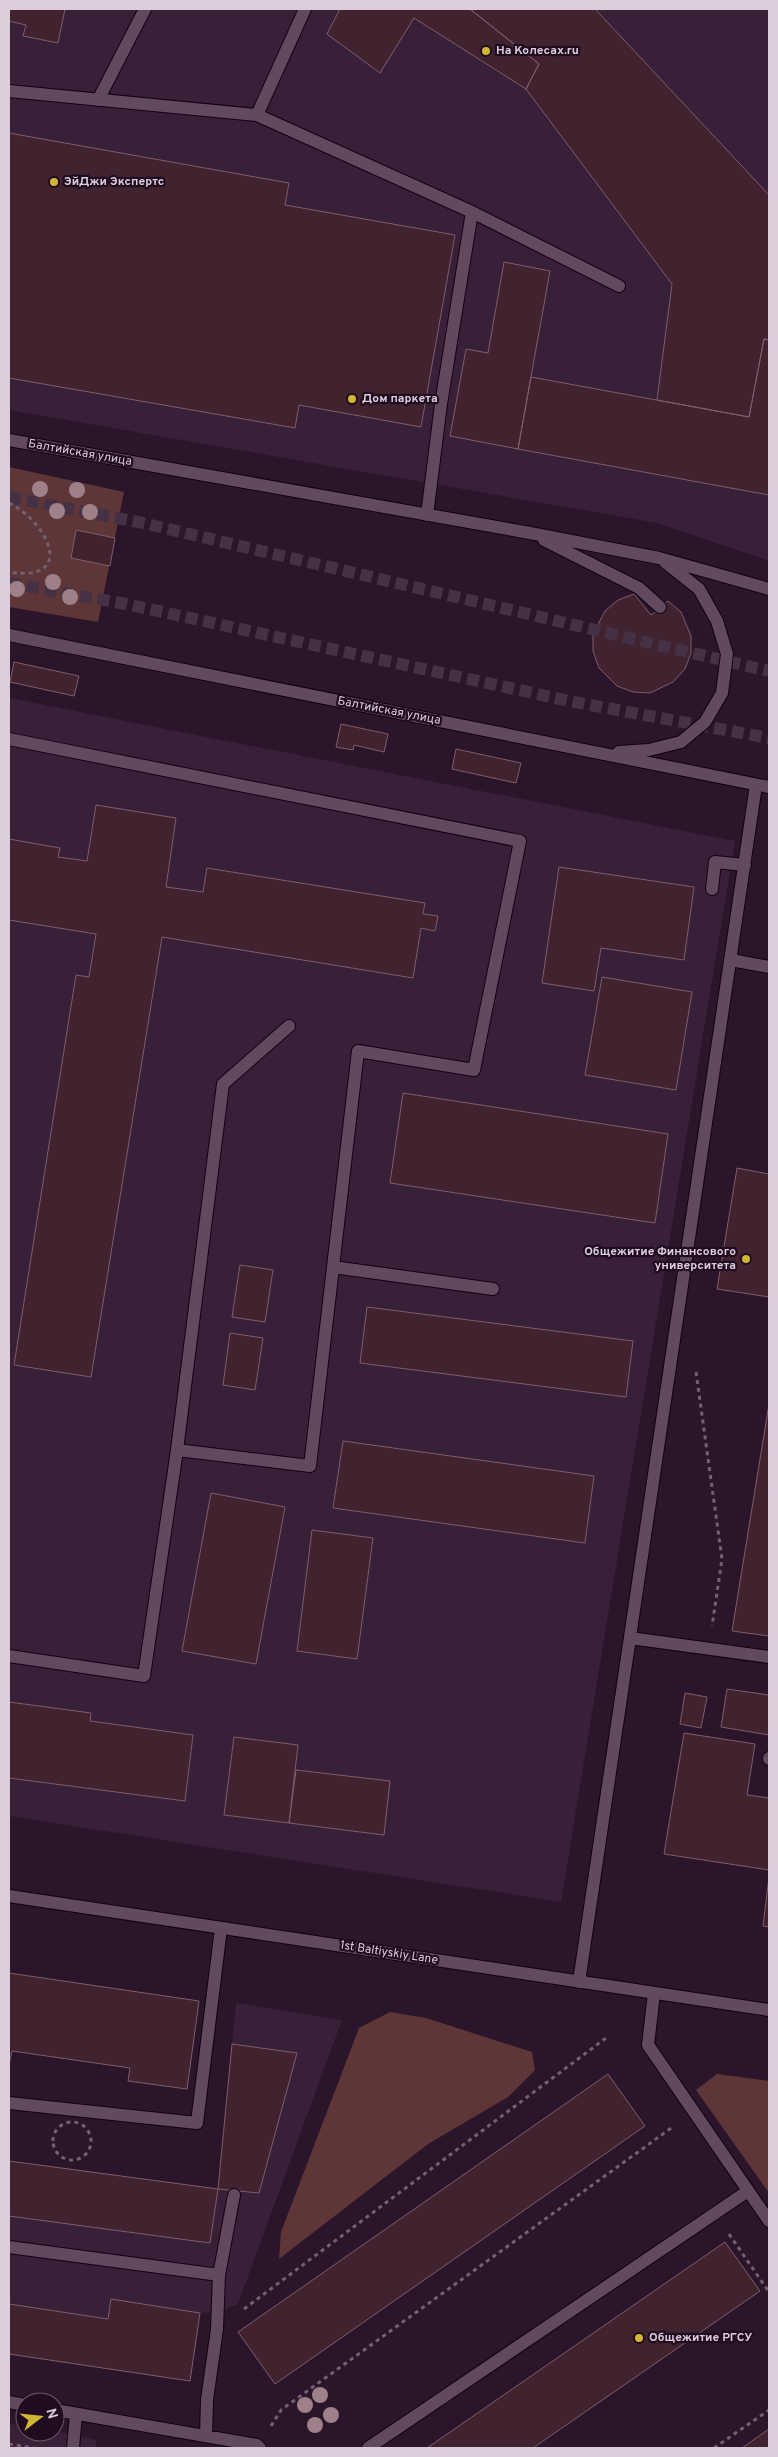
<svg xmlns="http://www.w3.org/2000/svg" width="778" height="2457" font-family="Overpass,sans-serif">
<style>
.built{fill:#392039}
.green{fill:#5e3637}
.building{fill:#40232f;stroke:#7f5d6b}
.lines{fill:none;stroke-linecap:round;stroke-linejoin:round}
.major-tunnel{stroke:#453145;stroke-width:12;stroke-dasharray:12 6;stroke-linecap:butt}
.minor-casing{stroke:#120212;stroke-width:14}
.path{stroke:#736173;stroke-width:3;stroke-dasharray:4 4;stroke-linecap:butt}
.minor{stroke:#614960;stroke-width:12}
.tree{fill:#9e8089}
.poi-dot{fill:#d2b736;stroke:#200c20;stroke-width:2}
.labels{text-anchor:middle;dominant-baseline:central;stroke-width:4.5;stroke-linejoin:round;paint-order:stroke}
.poi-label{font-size:12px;font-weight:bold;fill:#dbcddb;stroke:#200c20;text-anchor:start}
.street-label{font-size:12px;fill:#dbcddb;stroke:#200c20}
</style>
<rect width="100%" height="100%" fill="#2a152a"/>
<path class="built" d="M9 9H769V561L657 523 9 410Z
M9 698 735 841 561 1902 9 1816Z
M236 2003 342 2020 238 2304 217 2312 200 2313 190 2381 9 2354V2161L218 2189Z
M9 2424 25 2426V2432L55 2431 96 2440V2448H9Z"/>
<path class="green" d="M9 467 124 492 98 622 9 607Z
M390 2012 426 2018 532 2052 535 2070 508 2097 428 2144 279 2259 281 2232 359 2028Z
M717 2074 769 2081V2193L696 2090Z"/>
<path class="building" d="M9 9H65L58 43 23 36 26 25 9 21Z
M340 9H470L539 64 526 89 414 18 380 73 327 34Z
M470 9H595L769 195V340L764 339 749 417 657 400 672 284 526 89 539 64Z
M9 133 289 183 285 205 455 235 421 427 299 405 295 428 9 378Z
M504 262 550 271 518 449 450 436 466 349 488 353Z
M764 339 769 340V495L518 449 531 377 749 417Z
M76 530 115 538 110 566 71 558Z
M634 594 651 615 668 601 681 612 691 636V653L685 669 673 682 650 693 633 692 617 686 599 668 593 651V634L605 611 618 600Z
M14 662 79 676 74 696 10 682Z
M341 724 388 734 384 752 354 745 353 750 336 747Z
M456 749 521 763 516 783 452 769Z
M96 805 176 818 166 887 203 892 207 868 425 903 423 914 438 916 435 931 421 928 413 978 162 937 91 1377 14 1365 76 975 89 977 96 934 9 920V839L60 848 58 857 87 861Z
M559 867 694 887 684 960 601 948 594 991 542 983Z
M602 977 692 992 676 1090 585 1075Z
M403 1093 668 1134 655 1223 390 1183Z
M737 1168 769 1174V1297L717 1289Z
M240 1265 273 1270 265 1322 232 1317Z
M367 1307 633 1341 626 1397 360 1363Z
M230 1333 263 1338 255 1390 223 1385Z
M769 1404V1636L732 1631Z
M343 1441 594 1476 585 1543 333 1508Z
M211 1493 285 1507 256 1664 182 1651Z
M312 1530 373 1538 357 1659 297 1651Z
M727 1689 769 1695V1735L721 1727Z
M685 1693 707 1697 701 1728 680 1724Z
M9 1702 91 1713 90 1721 193 1735 185 1801 9 1778Z
M684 1733 755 1744 747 1795 769 1798V1870L664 1854Z
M234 1737 298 1745 289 1823 224 1815Z
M296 1770 390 1781 384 1835 289 1823Z
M769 1877V1927L763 1926Z
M9 1973 199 2001 187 2089 128 2081 130 2068 12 2051 9 2065Z
M232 2044 297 2053 259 2193 218 2189Z
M608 2074 645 2126 275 2384 238 2332Z
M9 2161 218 2189 210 2243 9 2216Z
M725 2242 760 2291 533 2448H427Z
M111 2299 200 2313 190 2381 9 2354V2304L108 2319Z
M769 2429V2448H742Z"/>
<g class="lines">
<path class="major-tunnel" d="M9 497 143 523 769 671
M9 583 126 604 574 702 769 738"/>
<g class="minor-casing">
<path id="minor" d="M9 91 257 115 472 212 441 404 427 515
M98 100 145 9
M257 115 305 9
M472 212 619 286
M9 440 530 533 659 558 769 589
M544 540 639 588 660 607
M9 635 769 787
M9 739 520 841 474 1070 358 1051 310 1466 177 1450
M619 752 649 750 681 742 705 722 722 693 727 654 717 621 699 589 665 562
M712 889 715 862 745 865
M731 960 769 967
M333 1267 493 1289
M630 1638 769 1657
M9 1656 144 1676 177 1450 223 1084 289 1026
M769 1758V1759
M9 1896 769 2010
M579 1982 756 785
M654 1993 648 2045 769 2221
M9 2103 197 2123 221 1928
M9 2247 219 2275 217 2329 207 2400 206 2436
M219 2275 234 2195
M9 2402 25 2405
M55 2410 257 2445 260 2448
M73 2448 76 2414
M368 2448 748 2191"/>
</g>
<path class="path" d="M9 503C48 522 77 583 9 572
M696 1372 722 1559 712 1626
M53 2141a19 19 0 1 1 38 0a19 19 0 1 1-38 0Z
M729 2234 769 2292
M244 2309 606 2038
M271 2426 281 2410 674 2126
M9 2444 34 2448
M714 2448 769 2410"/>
<use href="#minor" class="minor"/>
</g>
<g class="tree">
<circle cx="40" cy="489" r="8"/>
<circle cx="77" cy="490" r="8"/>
<circle cx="57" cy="511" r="8"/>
<circle cx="90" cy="512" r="8"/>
<circle cx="53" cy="582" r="8"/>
<circle cx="17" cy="589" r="8"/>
<circle cx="70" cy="597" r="8"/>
<circle cx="320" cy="2395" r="8"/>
<circle cx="305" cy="2405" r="8"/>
<circle cx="331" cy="2415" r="8"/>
<circle cx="315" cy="2425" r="8"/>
</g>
<g class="poi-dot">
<circle cx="486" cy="51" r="5"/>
<circle cx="54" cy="182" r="5"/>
<circle cx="352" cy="399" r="5"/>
<circle cx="746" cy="1259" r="5"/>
<circle cx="639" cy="2338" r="5"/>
</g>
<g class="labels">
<g class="poi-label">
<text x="496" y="51">На Колесах.ru</text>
<text x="64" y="182">ЭйДжи Экспертс</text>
<text x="362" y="399">Дом паркета</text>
<text x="736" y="1252" text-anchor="end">Общежитие Финансового<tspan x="736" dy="14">университета</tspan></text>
<text x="649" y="2338">Общежитие РГСУ</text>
</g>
<g class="street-label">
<text transform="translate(80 453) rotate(10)">Балтийская улица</text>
<text transform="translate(389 711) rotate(11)">Балтийская улица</text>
<text transform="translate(389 1953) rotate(9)">1st Baltiyskiy Lane</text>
</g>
</g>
<rect width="778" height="2457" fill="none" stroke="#dbcddb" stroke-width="20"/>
<g transform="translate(40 2417) rotate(74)"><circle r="24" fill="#200c20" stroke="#6b596b"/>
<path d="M0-4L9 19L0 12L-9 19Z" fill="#d2b736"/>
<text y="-8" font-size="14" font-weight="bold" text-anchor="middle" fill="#dbcddb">N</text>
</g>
</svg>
